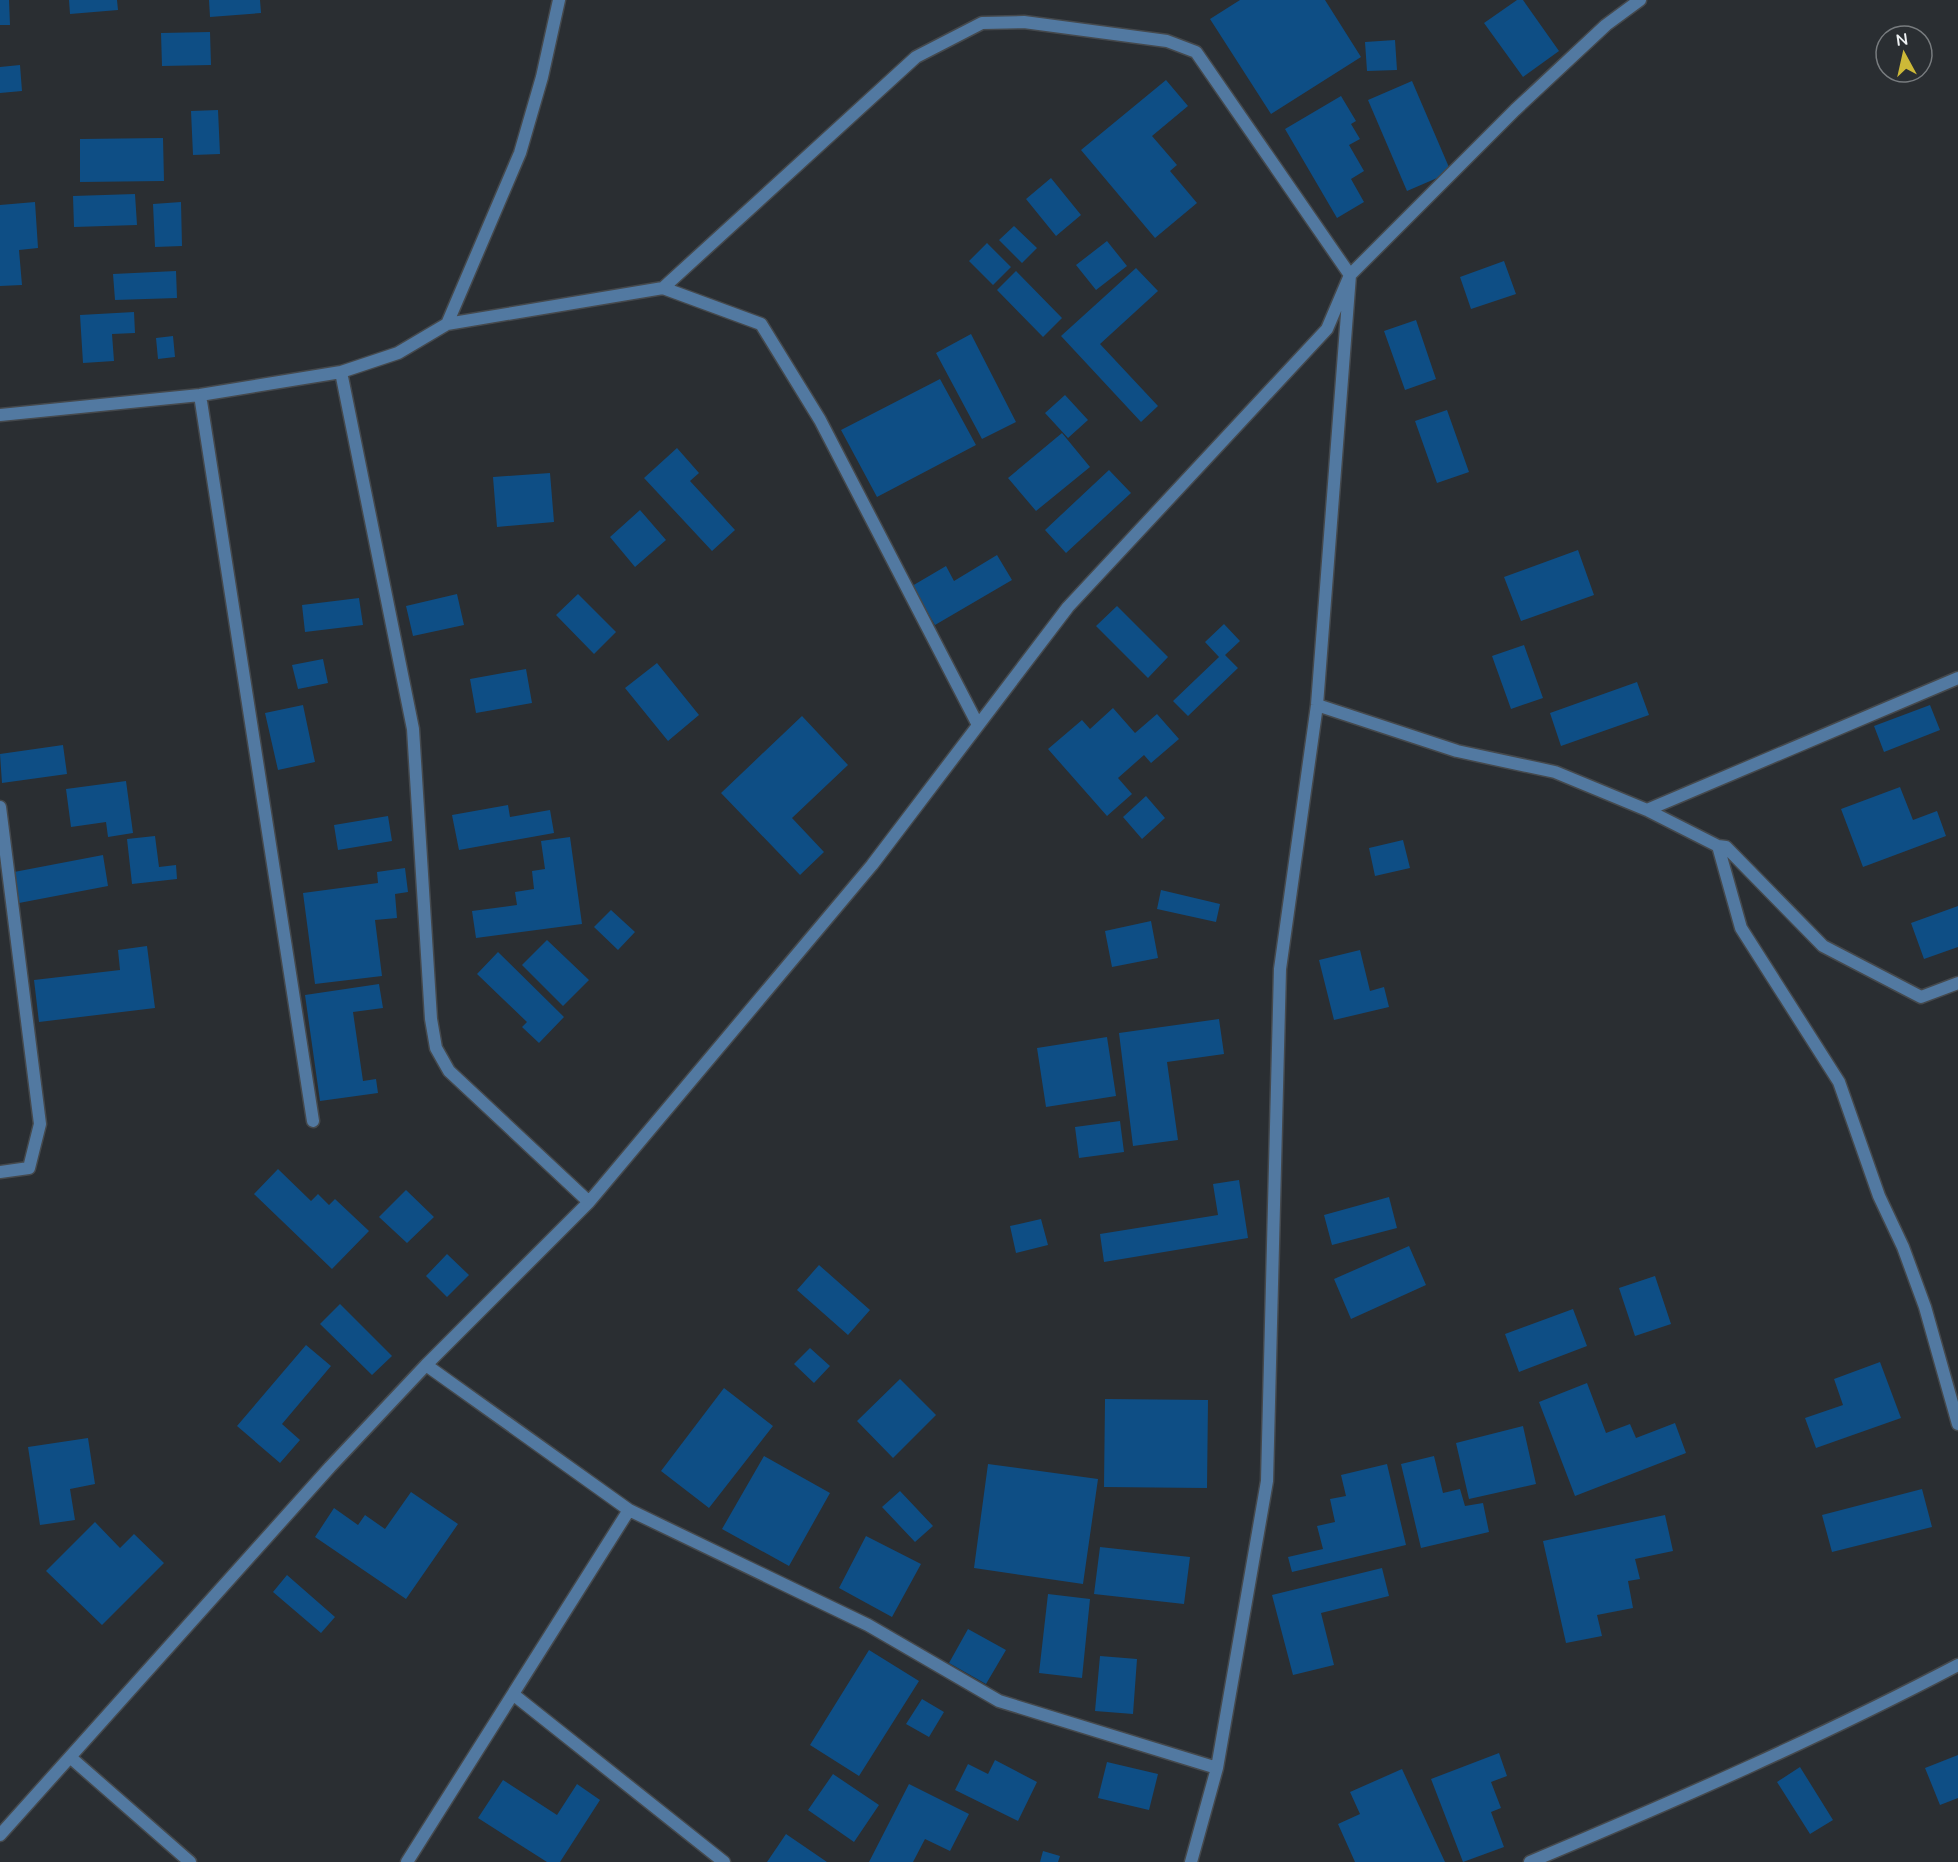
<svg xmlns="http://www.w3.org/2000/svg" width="1958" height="1862" font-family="Mulish,sans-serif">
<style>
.building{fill:#0e4e85}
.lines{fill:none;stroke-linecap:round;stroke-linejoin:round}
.minor-casing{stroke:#45494d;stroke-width:15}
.minor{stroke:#5279a1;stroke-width:12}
</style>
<rect width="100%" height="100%" fill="#2a2e32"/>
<path class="building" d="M0 0H9L10 25H0Z
M69 0H117L118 10 70 14Z
M209 0H260L261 13 210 17Z
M1240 0H1325L1361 57 1271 114 1210 19Z
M1517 0H1523L1559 51 1523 77 1484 23Z
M210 32 211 65 162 66 161 33Z
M1395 40 1397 70 1367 71 1365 42Z
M20 65 22 91 0 93V67Z
M1166 80 1188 106 1152 136 1177 165 1170 171 1197 203 1155 238 1081 150Z
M1412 81 1451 172 1407 191 1368 100Z
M1341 96 1356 121 1351 124 1360 139 1349 145 1364 171 1351 179 1364 202 1337 218 1285 129Z
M218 110 220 154 193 155 191 111Z
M163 138 164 181 80 182V139Z
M1051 178 1081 215 1056 236 1026 199Z
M135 194 137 225 74 227 73 196Z
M35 202 38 248 19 250 22 285 0 286V205Z
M181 202 182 246 155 247 153 204Z
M1014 226 1037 248 1022 263 999 240Z
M1107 241 1127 266 1096 290 1076 265Z
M987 243 1011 267 993 285 969 261Z
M1504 261 1516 294 1471 309 1460 277Z
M1136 268 1158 291 1100 344 1158 406 1141 422 1061 336Z
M176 271 177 298 115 300 113 274Z
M1016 271 1062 318 1043 337 997 290Z
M134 312 135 333 112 334 114 361 83 363 80 315Z
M1416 320 1436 379 1405 390 1384 331Z
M971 334 1016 422 982 439 936 353Z
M173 336 175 357 158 359 156 338Z
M940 379 976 445 877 497 841 430Z
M1065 395 1088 420 1068 438 1045 413Z
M1447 410 1469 472 1437 483 1415 421Z
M1062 433 1090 467 1036 511 1008 478Z
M677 448 699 473 690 481 735 530 712 551 644 478Z
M1109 470 1131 493 1066 553 1045 530Z
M550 473 554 522 497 527 493 477Z
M640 510 666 540 635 567 610 537Z
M1578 550 1594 595 1521 621 1504 577Z
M997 555 1012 580 935 625 912 586 946 566 954 581Z
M457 594 464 625 413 636 406 606Z
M578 594 616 632 594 654 556 615Z
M359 598 363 625 305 632 302 605Z
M1117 606 1168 657 1148 678 1096 626Z
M1224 624 1240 641 1225 655 1238 668 1188 716 1173 701 1219 657 1205 642Z
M1524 645 1543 698 1511 709 1492 656Z
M323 659 328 683 298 689 292 665Z
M657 663 699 715 668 741 625 688Z
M526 669 532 703 476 713 470 679Z
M1637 682 1649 715 1561 746 1550 713Z
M303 705 315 762 278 770 265 713Z
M1930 705 1940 730 1884 752 1874 726Z
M1113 708 1135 733 1157 714 1179 739 1151 763 1144 755 1118 778 1132 794 1107 816 1048 749 1082 720 1090 729Z
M802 716 848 765 792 818 824 852 800 875 721 793Z
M63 745 67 774 2 783 0 754Z
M126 781 133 833 108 837 106 822 71 827 66 789Z
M1900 787 1913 820 1937 811 1946 836 1863 867 1841 809Z
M1146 796 1165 818 1142 839 1123 817Z
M508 805 510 817 550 810 554 833 459 850 452 815Z
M388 816 392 841 338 850 334 825Z
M155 836 159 867 176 865 177 879 132 884 127 839Z
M570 837 582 924 476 938 472 911 517 905 515 892 534 889 532 871 545 869 541 841Z
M1403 840 1410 868 1375 876 1369 848Z
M103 855 108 886 19 903 14 872Z
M405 868 408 892 395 894 397 918 375 920 382 976 315 984 303 893 378 883 377 872Z
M1161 890 1220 904 1216 922 1157 909Z
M1958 906V947L1924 959 1911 923Z
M611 910 635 932 618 950 594 927Z
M1151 921 1158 958 1112 967 1105 931Z
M547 940 589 980 563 1006 522 965Z
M147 946 155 1008 39 1022 34 980 120 970 118 950Z
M1360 950 1370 991 1384 987 1389 1007 1334 1020 1319 960Z
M498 952 564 1017 539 1043 522 1027 527 1022 477 974Z
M379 984 383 1008 353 1012 363 1081 376 1079 378 1093 320 1101 305 995Z
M1219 1019 1224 1054 1167 1062 1178 1140 1133 1146 1119 1033Z
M1107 1037 1116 1096 1046 1107 1037 1048Z
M1120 1121 1124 1152 1079 1158 1075 1127Z
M278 1169 311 1201 318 1194 329 1205 335 1199 369 1231 332 1269 254 1194Z
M1239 1180 1248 1238 1104 1262 1100 1234 1218 1215 1213 1184Z
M406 1190 434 1217 407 1243 379 1217Z
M1389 1197 1397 1228 1332 1245 1324 1215Z
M1041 1219 1048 1245 1016 1253 1010 1226Z
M1409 1246 1426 1285 1351 1319 1334 1279Z
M447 1254 469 1275 447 1297 426 1276Z
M819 1265 870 1310 848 1335 797 1290Z
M1655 1276 1671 1324 1635 1336 1619 1288Z
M340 1304 392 1356 372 1375 320 1324Z
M1573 1309 1587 1346 1519 1372 1505 1334Z
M306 1345 331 1366 282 1424 300 1440 280 1463 237 1426Z
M810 1348 830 1366 814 1383 794 1364Z
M1880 1362 1901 1418 1816 1448 1805 1418 1843 1405 1834 1379Z
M900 1379 936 1415 893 1458 857 1421Z
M1587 1383 1606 1433 1630 1424 1636 1438 1675 1423 1686 1453 1575 1496 1539 1402Z
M724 1388 773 1426 709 1508 661 1471Z
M1105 1399 1208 1400 1207 1488 1104 1487Z
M1523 1426 1536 1484 1469 1499 1456 1443Z
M88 1438 95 1484 70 1489 75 1520 40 1525 28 1447Z
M764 1456 830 1493 789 1566 722 1529Z
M1434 1456 1443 1493 1460 1489 1465 1506 1483 1503 1489 1532 1421 1548 1401 1464Z
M988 1464 1098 1479 1083 1584 974 1568Z
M1387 1464 1406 1545 1292 1572 1288 1557 1323 1549 1317 1526 1335 1522 1330 1499 1346 1496 1341 1475Z
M1922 1489 1932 1527 1832 1552 1822 1515Z
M900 1491 933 1526 915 1542 882 1507Z
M411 1492 458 1524 406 1599 315 1537 334 1508 358 1525 365 1515 385 1529Z
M1665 1515 1673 1551 1635 1559 1640 1579 1628 1581 1633 1608 1597 1615 1602 1636 1566 1643 1543 1541Z
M95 1522 120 1548 134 1534 164 1563 102 1625 46 1571Z
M866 1536 921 1564 892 1617 839 1588Z
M1100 1547 1190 1557 1184 1604 1094 1594Z
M1382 1568 1389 1596 1321 1613 1334 1665 1293 1675 1272 1595Z
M287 1575 335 1617 321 1633 273 1592Z
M1048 1594 1090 1599 1082 1678 1039 1673Z
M968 1629 1006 1650 986 1684 949 1663Z
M869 1650 919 1681 859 1776 810 1745Z
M1100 1656 1137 1659 1133 1714 1095 1711Z
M922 1699 944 1712 929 1737 906 1724Z
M1499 1753 1507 1776 1491 1782 1501 1808 1491 1812 1504 1847 1463 1862 1431 1779Z
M1958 1755V1798L1940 1805 1925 1768Z
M995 1760 1037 1782 1018 1821 955 1790 968 1764 988 1774Z
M1107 1762 1158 1774 1149 1810 1098 1798Z
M1800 1767 1833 1820 1810 1834 1777 1782Z
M1402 1769 1445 1862H1355L1338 1824 1360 1814 1350 1792Z
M833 1774 879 1805 854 1842 808 1810Z
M503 1780 557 1815 577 1784 600 1800 560 1862H547L478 1818Z
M909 1784 969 1814 950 1851 925 1839 913 1862H869Z
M786 1834 827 1862H767Z
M1043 1851 1060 1856 1058 1862H1040Z"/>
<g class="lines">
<g class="minor-casing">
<path id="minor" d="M663 288 916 57 982 23 1024 22 1167 41 1196 52 1350 275 1317 705 1280 969 1267 1481 1217 1768 1191 1862
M447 324 663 288 761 324 820 420 978 725
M341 372 413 729 431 1019 436 1048 449 1071 589 1202
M200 395 313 1121
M0 415 200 395 341 372 398 353 447 324 520 153 542 77 559 0
M1317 705 1457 751 1555 772 1647 810 1718 846 1726 847 1823 946 1921 997 1958 983
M0 807 40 1124 29 1168 0 1172
M1647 810 1958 678
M1718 846 1741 928 1839 1082 1879 1196 1903 1247 1925 1307 1958 1424
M426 1365 629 1510 868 1625 999 1701 1217 1768
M514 1695 724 1862
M70 1757 190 1862
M0 1835 330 1467 426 1365 589 1202 872 865 1068 607 1327 329 1350 275 1515 110 1606 25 1640 0
M407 1862 629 1510
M1530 1862C1675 1801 1819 1738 1958 1665"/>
</g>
<use href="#minor" class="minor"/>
</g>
<g transform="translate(1904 54) rotate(352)"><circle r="28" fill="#2a2e32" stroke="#787c7f" stroke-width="1.5"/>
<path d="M0-4.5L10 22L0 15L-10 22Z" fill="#cdb938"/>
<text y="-9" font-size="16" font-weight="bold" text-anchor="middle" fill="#eef1f3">N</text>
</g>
</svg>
